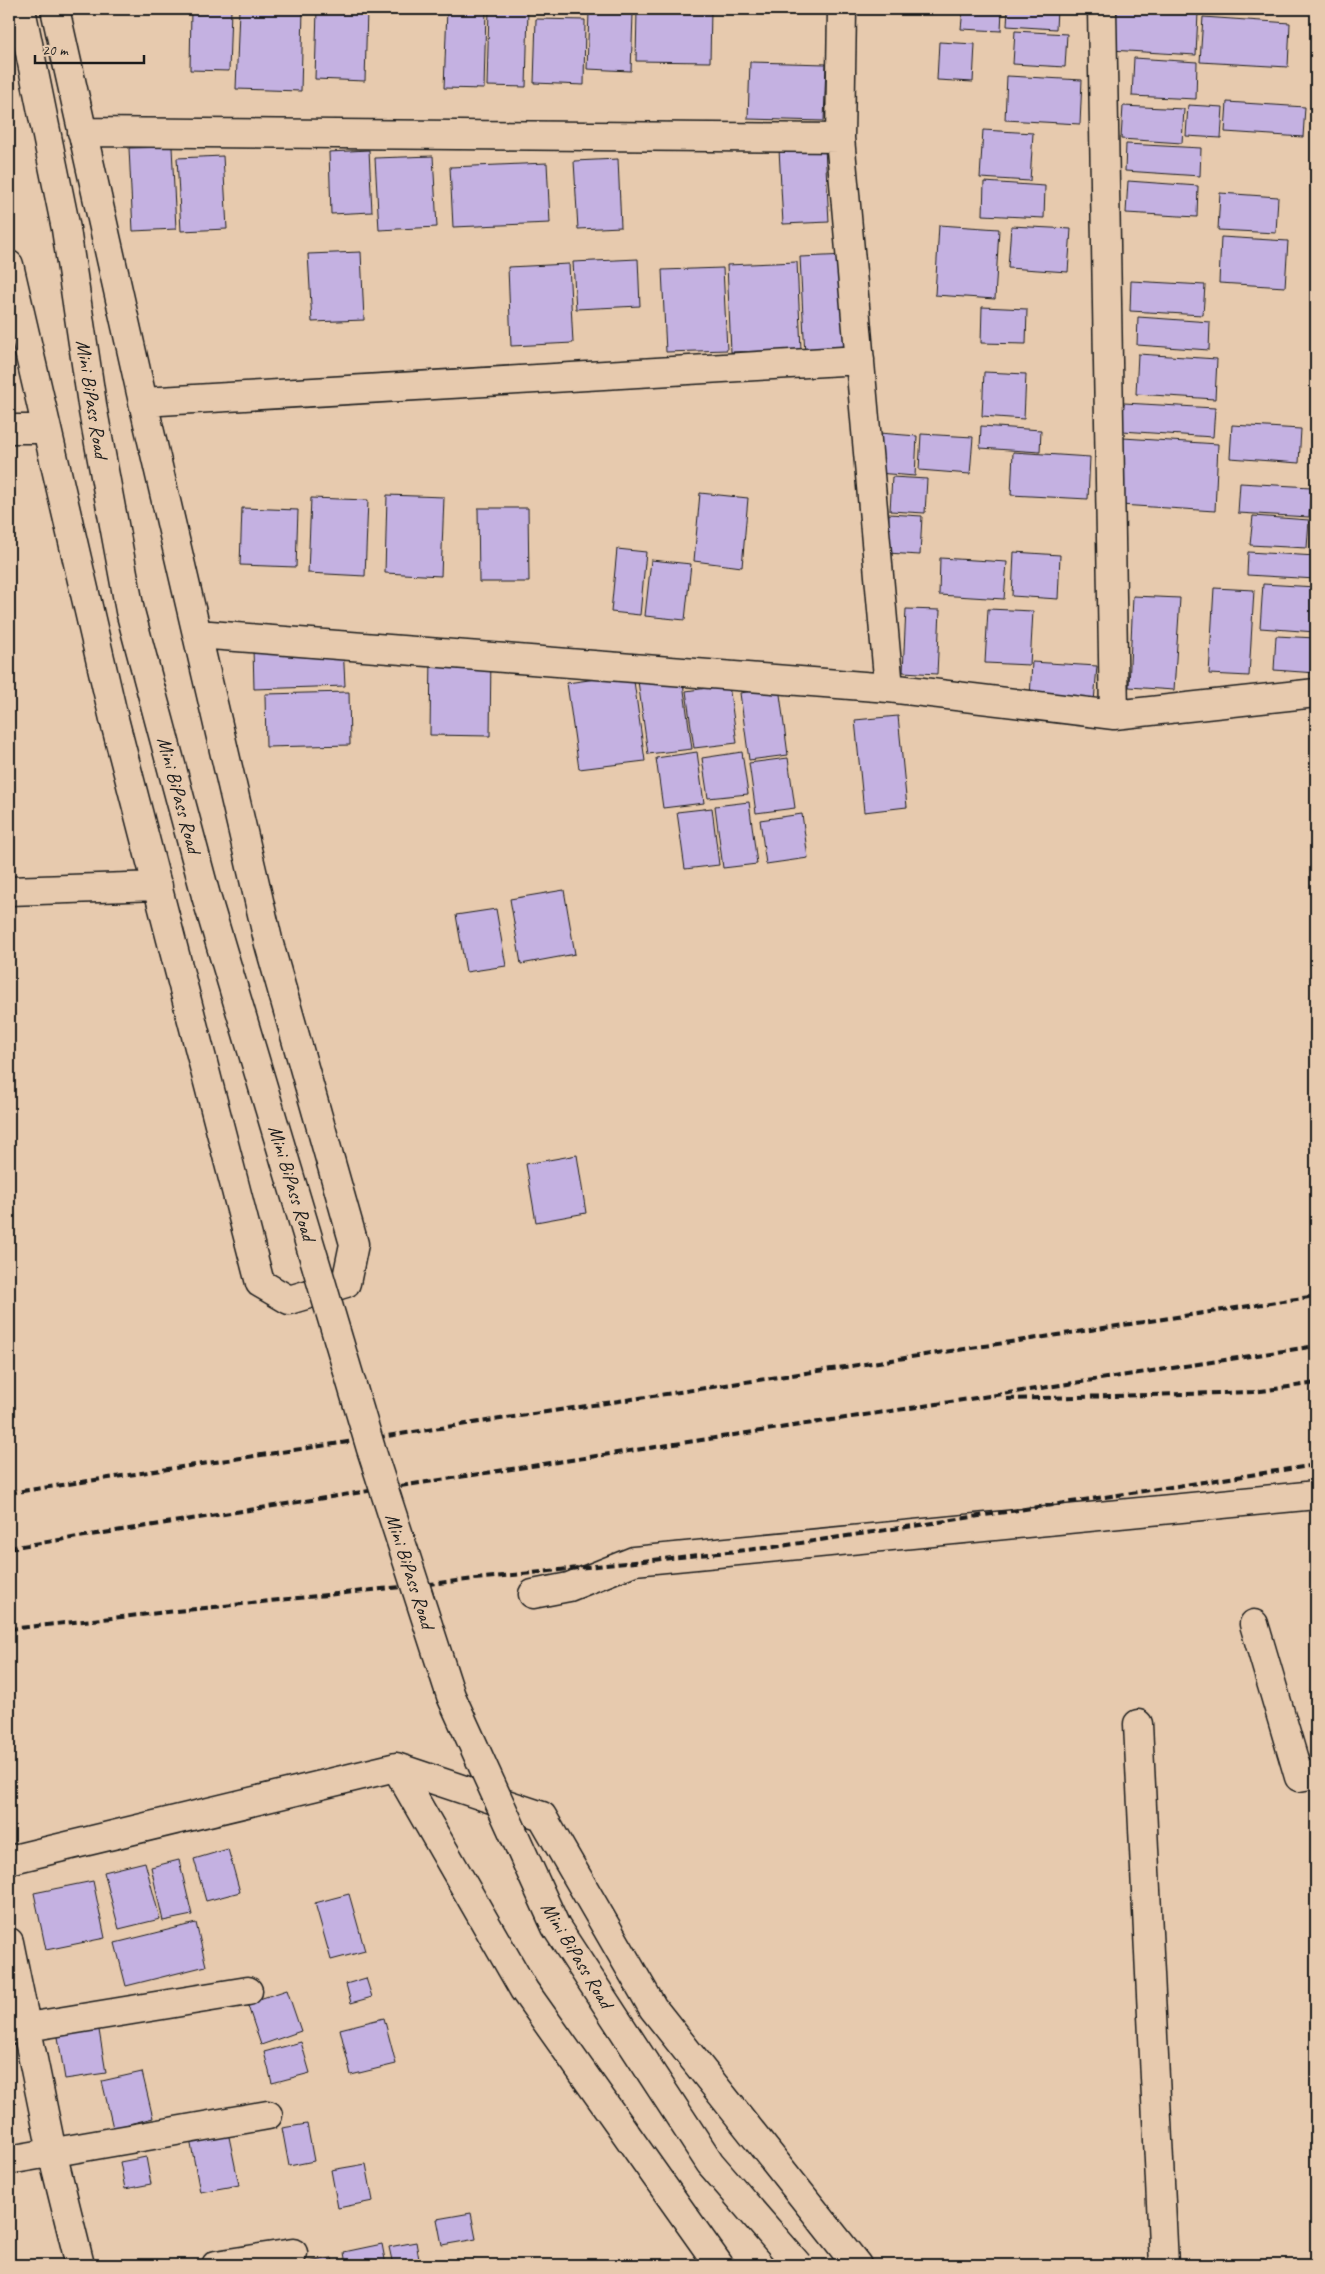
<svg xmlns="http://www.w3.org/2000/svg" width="1325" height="2274" font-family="Caveat,sans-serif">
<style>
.building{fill:#c4b1e1;stroke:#1c1c1c}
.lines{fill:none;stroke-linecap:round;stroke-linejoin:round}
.minor-casing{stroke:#1c1c1c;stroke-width:31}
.minor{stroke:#e7caae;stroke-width:28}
.rail{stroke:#1c1c1c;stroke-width:4;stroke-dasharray:8 4;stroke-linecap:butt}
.minor-bridge-casing{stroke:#1c1c1c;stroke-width:31;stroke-linecap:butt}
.minor-bridge{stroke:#e7caae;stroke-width:28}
.labels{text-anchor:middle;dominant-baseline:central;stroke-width:5;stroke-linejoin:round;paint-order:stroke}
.street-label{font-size:20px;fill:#1c1c1c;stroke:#e7caae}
</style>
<rect width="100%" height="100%" fill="#e7caae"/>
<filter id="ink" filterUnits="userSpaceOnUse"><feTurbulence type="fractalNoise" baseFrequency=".02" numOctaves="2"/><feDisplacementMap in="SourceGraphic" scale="10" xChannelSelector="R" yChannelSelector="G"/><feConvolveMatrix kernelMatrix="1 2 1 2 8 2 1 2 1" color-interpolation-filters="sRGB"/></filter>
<g filter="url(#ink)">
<path class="building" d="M191 9H231L229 71 190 70Z
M239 9H303L301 91 236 89Z
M317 9H367L365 81 315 79Z
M447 9H486L484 89 444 88Z
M489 9H528L526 87 487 86Z
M637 9H711L710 62 636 61Z
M963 9H1002L1001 31 961 29Z
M1008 9H1057L1056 29 1007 26Z
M1113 9 1198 13 1196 55 1110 50Z
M589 12 633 14 631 71 587 69Z
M1203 17 1290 23 1288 67 1200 62Z
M536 19 585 20 584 85 534 83Z
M1015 31 1067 34 1065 67 1013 64Z
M939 42 975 44 973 82 937 80Z
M1134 58 1197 62 1196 99 1132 96Z
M750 62 826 64 824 121 748 119Z
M1007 76 1082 80 1080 124 1005 120Z
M1227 102 1305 107 1303 137 1225 132Z
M1188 105 1223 107 1221 138 1186 136Z
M1123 106 1184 109 1182 143 1121 139Z
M983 130 1033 133 1030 181 980 178Z
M1126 144 1201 148 1200 176 1125 171Z
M172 147 176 229 133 231 129 148Z
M825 148 829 222 783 224 779 149Z
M369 150 372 212 331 214 329 152Z
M223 156 227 229 181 231 177 158Z
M433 156 437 227 379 230 375 158Z
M618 159 621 227 578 229 574 161Z
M547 163 550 223 453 227 450 167Z
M1128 181 1198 186 1197 217 1126 213Z
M984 182 1045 186 1044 218 983 215Z
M1220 193 1278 197 1276 233 1218 230Z
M939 225 999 229 995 299 935 295Z
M1011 226 1071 229 1068 272 1008 268Z
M1221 237 1288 241 1285 287 1219 283Z
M361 252 364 320 312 322 308 254Z
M849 255 853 354 805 356 800 257Z
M638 259 640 306 576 309 573 262Z
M797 262 801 350 731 352 727 265Z
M569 264 573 343 511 346 508 267Z
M723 268 727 350 666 352 662 270Z
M1131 281 1205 285 1203 315 1130 311Z
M982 307 1027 309 1026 344 981 343Z
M1138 317 1210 322 1209 350 1137 345Z
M1138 354 1217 359 1215 399 1136 394Z
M984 372 1026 374 1024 419 982 416Z
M1124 403 1215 408 1213 437 1122 431Z
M1232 425 1301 429 1299 463 1230 458Z
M981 426 1041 430 1040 452 980 448Z
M879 433 917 436 915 476 877 473Z
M921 434 973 437 970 474 919 470Z
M1123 438 1218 444 1215 511 1120 505Z
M1013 452 1090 457 1088 499 1011 495Z
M892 477 927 479 925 513 890 511Z
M1240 483 1311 487 1309 517 1238 513Z
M700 493 748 498 742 567 694 561Z
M387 495 444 497 441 576 385 573Z
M311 498 368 500 365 576 308 573Z
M242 508 298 510 296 567 240 565Z
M478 508H528L529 582H479Z
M889 514 922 516 920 555 887 553Z
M1253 516 1309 520 1307 548 1250 545Z
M617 549 646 552 640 615 611 612Z
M1014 552 1060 555 1058 599 1012 596Z
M1248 552 1316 556V579L1247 575Z
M940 558 1007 562 1004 599 939 595Z
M651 560 691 564 685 620 645 616Z
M1263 584 1316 587V632L1260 628Z
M1214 588 1254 590 1249 676 1209 674Z
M1133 596 1180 598 1174 690 1129 687Z
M906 609 940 610 937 674 903 672Z
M988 609 1033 611 1030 665 985 663Z
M1276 636 1316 638V673L1274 670Z
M343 645 345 686 254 689 253 648Z
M431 653 491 654 490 736 430 735Z
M1032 662 1097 666 1094 702 1030 698Z
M633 674 645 761 579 769 567 683Z
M682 676 692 749 648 754 638 681Z
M729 685 737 743 694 748 686 691Z
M779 687 788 755 749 760 740 693Z
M349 692 350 745 266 747 265 694Z
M898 716 907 807 864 812 855 720Z
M697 752 704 803 663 808 656 758Z
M742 752 748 794 708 798 702 758Z
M788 758 795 808 756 813 749 763Z
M749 802 757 864 723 868 715 806Z
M712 808 719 865 685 869 677 812Z
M802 814 808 858 766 864 760 820Z
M564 890 575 954 521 964 510 899Z
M496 909 506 966 466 972 456 915Z
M577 1155 586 1213 536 1222 526 1164Z
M228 1849 240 1892 206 1901 194 1859Z
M179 1860 192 1915 163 1921 151 1867Z
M145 1862 160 1919 119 1929 104 1872Z
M93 1881 105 1938 46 1950 34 1893Z
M349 1894 365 1951 331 1960 315 1903Z
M196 1923 206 1966 126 1986 115 1943Z
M366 1978 372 1997 351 2003 346 1984Z
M287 1990 301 2031 261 2045 247 2003Z
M384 2018 396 2064 351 2075 340 2029Z
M98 2024 106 2073 65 2079 57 2031Z
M301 2042 310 2073 272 2083 264 2052Z
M142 2072 153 2118 113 2128 102 2081Z
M307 2124 314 2161 289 2166 282 2128Z
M228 2132 239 2185 200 2192 190 2139Z
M146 2157 151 2184 125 2189 120 2162Z
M366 2164 373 2201 338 2208 331 2170Z
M471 2213 476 2239 442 2245 437 2219Z
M416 2242 420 2265H393L389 2247Z
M382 2244 386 2265H346L344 2252Z
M332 2258 334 2265H309L308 2262Z"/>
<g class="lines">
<g class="minor-casing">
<path id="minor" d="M21 9 66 229 93 411 130 611 206 896
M842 9 840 138 889 688
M1102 9 1114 715
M82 132 840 138
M9 265 114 719 260 1283 289 1300 346 1283 354 1244 269 944 143 402 55 9
M143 402 860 360
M9 429H46
M197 634 889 688 1114 715 1316 693
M9 891 158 886
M533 1594 569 1587 634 1561 1316 1495
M1254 1624 1299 1777 1316 1774
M1138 1724 1164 2265
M396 1767 524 1990 719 2265
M9 1860 396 1767 542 1816 653 2008 857 2265
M9 1942 52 2152 80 2265
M9 2030 248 1991
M9 2160 268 2115
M216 2265 293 2253"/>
</g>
<use href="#minor" class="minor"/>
<path class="rail" d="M1007 1399 1254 1392 1316 1383
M9 1493 1316 1296
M9 1548 381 1489 1316 1346
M9 1629 774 1547 1316 1465"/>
<g class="minor-bridge-casing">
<path id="minor-bridge" d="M206 896 371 1449 451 1696 556 1927 710 2163 798 2265"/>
</g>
<use href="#minor-bridge" class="minor-bridge"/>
</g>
</g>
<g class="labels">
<g class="street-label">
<text transform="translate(92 399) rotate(81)">Mini BiPass Road</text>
<text transform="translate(179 795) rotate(75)">Mini BiPass Road</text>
<text transform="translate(292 1183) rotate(73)">Mini BiPass Road</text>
<text transform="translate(410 1571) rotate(72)">Mini BiPass Road</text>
<text transform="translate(577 1955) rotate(59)">Mini BiPass Road</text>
</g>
</g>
<rect width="1325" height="2274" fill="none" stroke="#e7caae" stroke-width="30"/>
<rect x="15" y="15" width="1295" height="2244" fill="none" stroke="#1c1c1c" stroke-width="2" filter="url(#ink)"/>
<path d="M35 55v8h109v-8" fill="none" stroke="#1c1c1c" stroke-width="2.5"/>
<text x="42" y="55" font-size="15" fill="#1c1c1c" stroke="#e7caae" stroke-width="4" paint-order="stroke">20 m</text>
</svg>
